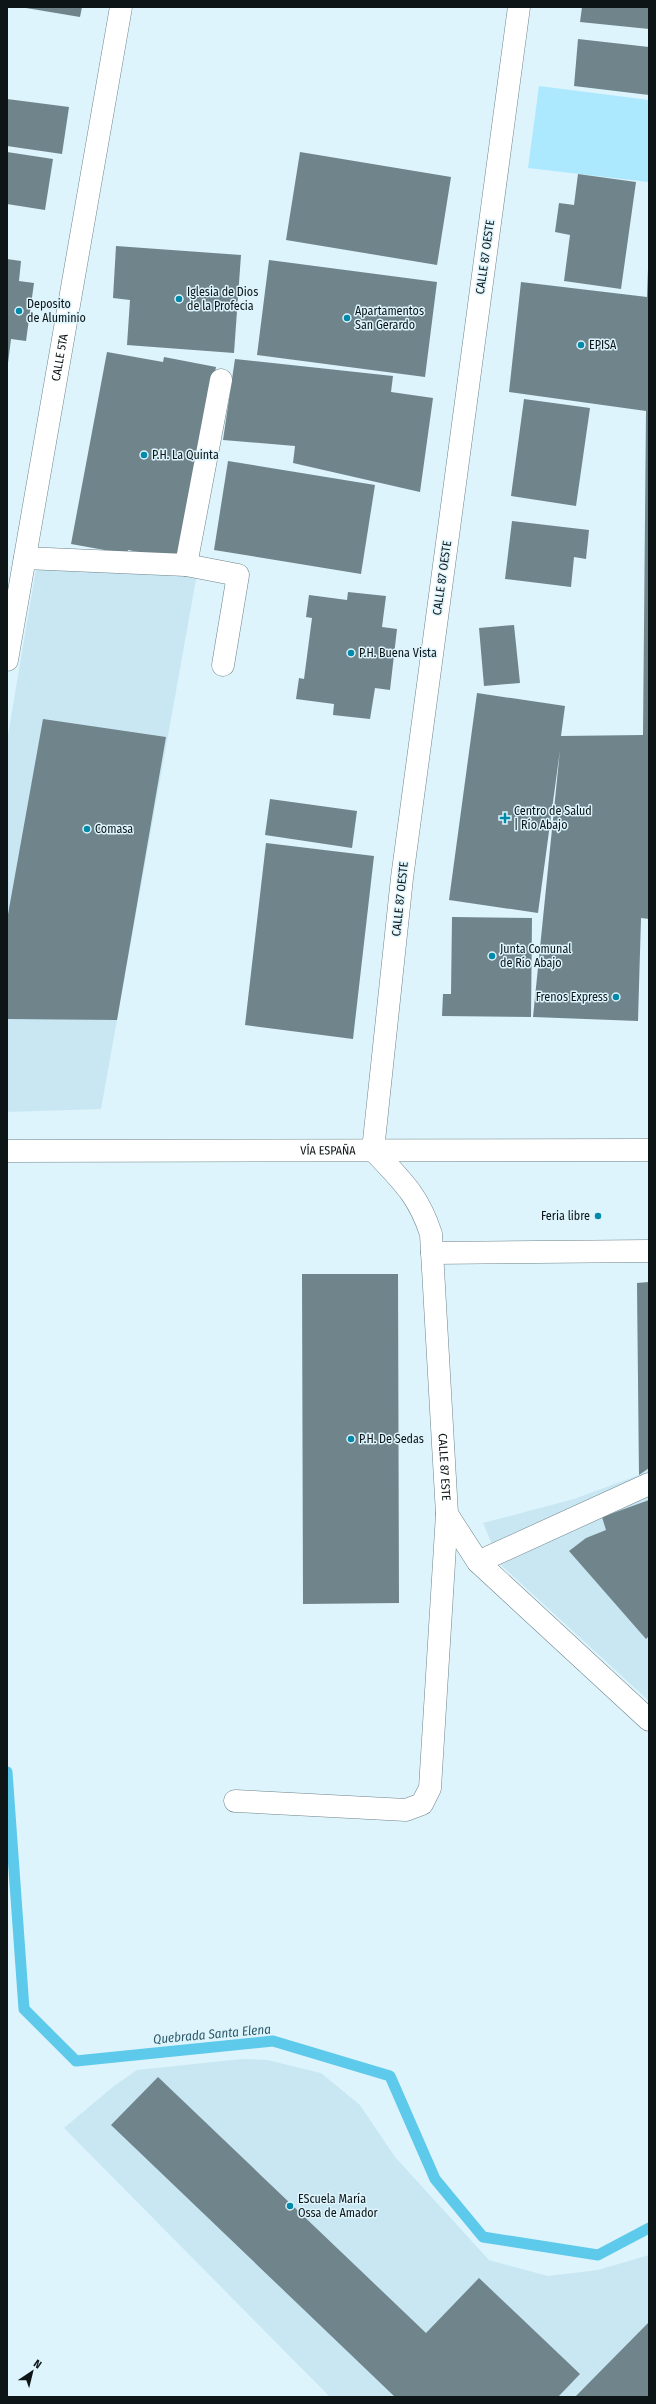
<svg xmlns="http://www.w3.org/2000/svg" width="656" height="2404" font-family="'Fira Sans Condensed',sans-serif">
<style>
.built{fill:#c8e7f3}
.green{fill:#ade9fe}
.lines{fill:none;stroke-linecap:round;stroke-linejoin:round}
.stream{stroke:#5dc9eb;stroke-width:11}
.building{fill:#70848c}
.minor-casing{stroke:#6f838a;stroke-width:23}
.major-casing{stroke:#6f838a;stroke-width:23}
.minor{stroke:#fff;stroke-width:22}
.major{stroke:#fff;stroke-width:22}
.poi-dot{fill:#0089a9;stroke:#ddf4fc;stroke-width:1.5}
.labels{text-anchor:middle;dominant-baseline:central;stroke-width:3;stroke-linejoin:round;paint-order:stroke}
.street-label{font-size:12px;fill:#0d1517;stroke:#ddf4fc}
.poi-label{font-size:12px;fill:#0d1517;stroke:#ddf4fc;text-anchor:start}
.water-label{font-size:13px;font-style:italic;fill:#2d5b6a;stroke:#ddf4fc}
</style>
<rect width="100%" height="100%" fill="#ddf4fc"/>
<path class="built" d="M36 569 197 574 101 1109 7 1112V741Z
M649 1282V1701L501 1565 483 1523 574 1499 639 1475 637 1283Z
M242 2059 267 2060 321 2073 360 2105 395 2157 489 2260 548 2276 598 2270 649 2255V2397H330L64 2128 114 2086 137 2070Z"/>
<path class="green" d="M539 86 649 100 648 182 528 168Z"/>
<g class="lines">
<path class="stream" d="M7 1772 24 2009 76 2061 273 2041 390 2076 435 2179 483 2237 598 2255 649 2228"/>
</g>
<path class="building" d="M20 7H82L80 17Z
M582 7H649V29L580 22Z
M578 39 649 47V95L574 86Z
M7 99 69 107 62 154 7 146Z
M7 152 53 159 45 210 7 204Z
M300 152 451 177 437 265 286 240Z
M578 174 636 182 621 289 564 281 570 235 555 232 559 203 574 205Z
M116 246 241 255 234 353 127 345 130 300 113 298Z
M7 259 21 261 19 281 34 283 26 341 11 339 8 363Z
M269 260 437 282 425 377 257 355Z
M648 269 649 919 641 918 638 1021 533 1017 560 750 538 913 449 900 477 693 565 706 561 736 643 735 646 411 509 392 521 282 647 297Z
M107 352 163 362 164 357 216 367 181 560 128 550 127 554 71 544Z
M235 359 393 376 391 392 433 398 420 492 293 463 295 446 223 440Z
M524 399 590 408 576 506 511 496Z
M228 461 375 485 361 574 214 550Z
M512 521 589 530 586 559 574 557 571 587 505 579Z
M348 592 386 596 382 627 397 629 390 690 375 688 370 719 333 715 334 704 296 699 299 678 304 679 312 618 306 617 309 595 347 600Z
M514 625 520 683 484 686 479 628Z
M43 719 166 737 117 1020 7 1019V920Z
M270 799 357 811 352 848 265 835Z
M266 843 374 856 353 1039 245 1025Z
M452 917 532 918 531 1017 442 1016 443 994H451Z
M302 1274H398L399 1603 303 1604Z
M649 1282V1468L639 1475 637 1283Z
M649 1500V1636L646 1639 569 1551 586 1538 606 1530 602 1517Z
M158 2077 426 2333 479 2278 580 2374 558 2397H395L111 2125Z
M649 2322V2397H575Z"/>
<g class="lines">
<g class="minor-casing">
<g id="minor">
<path id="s1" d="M519 7 402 878 373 1150C401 1180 418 1194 431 1234L447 1514 478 1562 649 1720"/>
<path d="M25 558 186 565 221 380"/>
<path d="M186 565 238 575 223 665"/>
<path id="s2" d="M7 660 121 7"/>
<path d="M432 1253 649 1251"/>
<path d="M478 1562 649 1484"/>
<path d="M235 1801 406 1810 422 1804 430 1788 447 1514"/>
</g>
</g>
<g class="major-casing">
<g id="major">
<path id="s3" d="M7 1151 649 1150"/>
</g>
</g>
<use href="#minor" class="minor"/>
<use href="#major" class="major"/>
</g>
<g class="poi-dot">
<circle cx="179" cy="299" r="4"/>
<circle cx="19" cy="311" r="4"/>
<circle cx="347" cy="318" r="4"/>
<circle cx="581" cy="345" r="4"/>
<circle cx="144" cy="455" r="4"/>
<circle cx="351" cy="653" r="4"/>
<path d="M503 812h4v4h4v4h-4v4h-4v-4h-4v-4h4z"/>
<circle cx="87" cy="829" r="4"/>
<circle cx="492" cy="956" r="4"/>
<circle cx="616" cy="997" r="4"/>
<circle cx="598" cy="1216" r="4"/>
<circle cx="351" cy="1439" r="4"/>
<circle cx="290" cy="2206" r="4"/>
</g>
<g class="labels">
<g class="street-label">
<text transform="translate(485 257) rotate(-82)">CALLE 87 OESTE</text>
<text stroke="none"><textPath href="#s2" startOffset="307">CALLE 5TA</textPath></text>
<text transform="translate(442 578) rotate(-82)">CALLE 87 OESTE</text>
<text transform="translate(400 899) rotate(-84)">CALLE 87 OESTE</text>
<text stroke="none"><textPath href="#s3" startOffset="321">VÍA ESPAÑA</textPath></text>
<text stroke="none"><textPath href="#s1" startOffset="1489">CALLE 87 ESTE</textPath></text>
</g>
<g class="poi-label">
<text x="187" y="292">Iglesia de Dios<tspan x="187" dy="14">de la Profecia</tspan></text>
<text x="27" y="304">Deposito<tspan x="27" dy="14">de Aluminio</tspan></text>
<text x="355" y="311">Apartamentos<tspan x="355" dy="14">San Gerardo</tspan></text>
<text x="589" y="345">EPISA</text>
<text x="152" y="455">P.H. La Quinta</text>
<text x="359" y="653">P.H. Buena Vista</text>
<text x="514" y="811">Centro de Salud<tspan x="514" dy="14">| Río Abajo</tspan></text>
<text x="95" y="829">Comasa</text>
<text x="500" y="949">Junta Comunal<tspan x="500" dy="14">de Río Abajo</tspan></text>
<text x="608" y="997" text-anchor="end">Frenos Express</text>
<text x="590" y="1216" text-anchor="end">Feria libre</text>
<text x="359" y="1439">P.H. De Sedas</text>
<text x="298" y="2199">EScuela María<tspan x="298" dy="14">Ossa de Amador</tspan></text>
</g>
<g class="water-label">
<text transform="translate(212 2034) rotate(-5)">Quebrada Santa Elena</text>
</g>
</g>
<rect width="656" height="2404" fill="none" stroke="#0d1517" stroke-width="16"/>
<g transform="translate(32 2372) rotate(35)" stroke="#ddf4fc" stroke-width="3" paint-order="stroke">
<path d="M0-3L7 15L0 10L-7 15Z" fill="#0d1517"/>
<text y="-6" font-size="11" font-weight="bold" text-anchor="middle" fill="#0d1517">N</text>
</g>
</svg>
